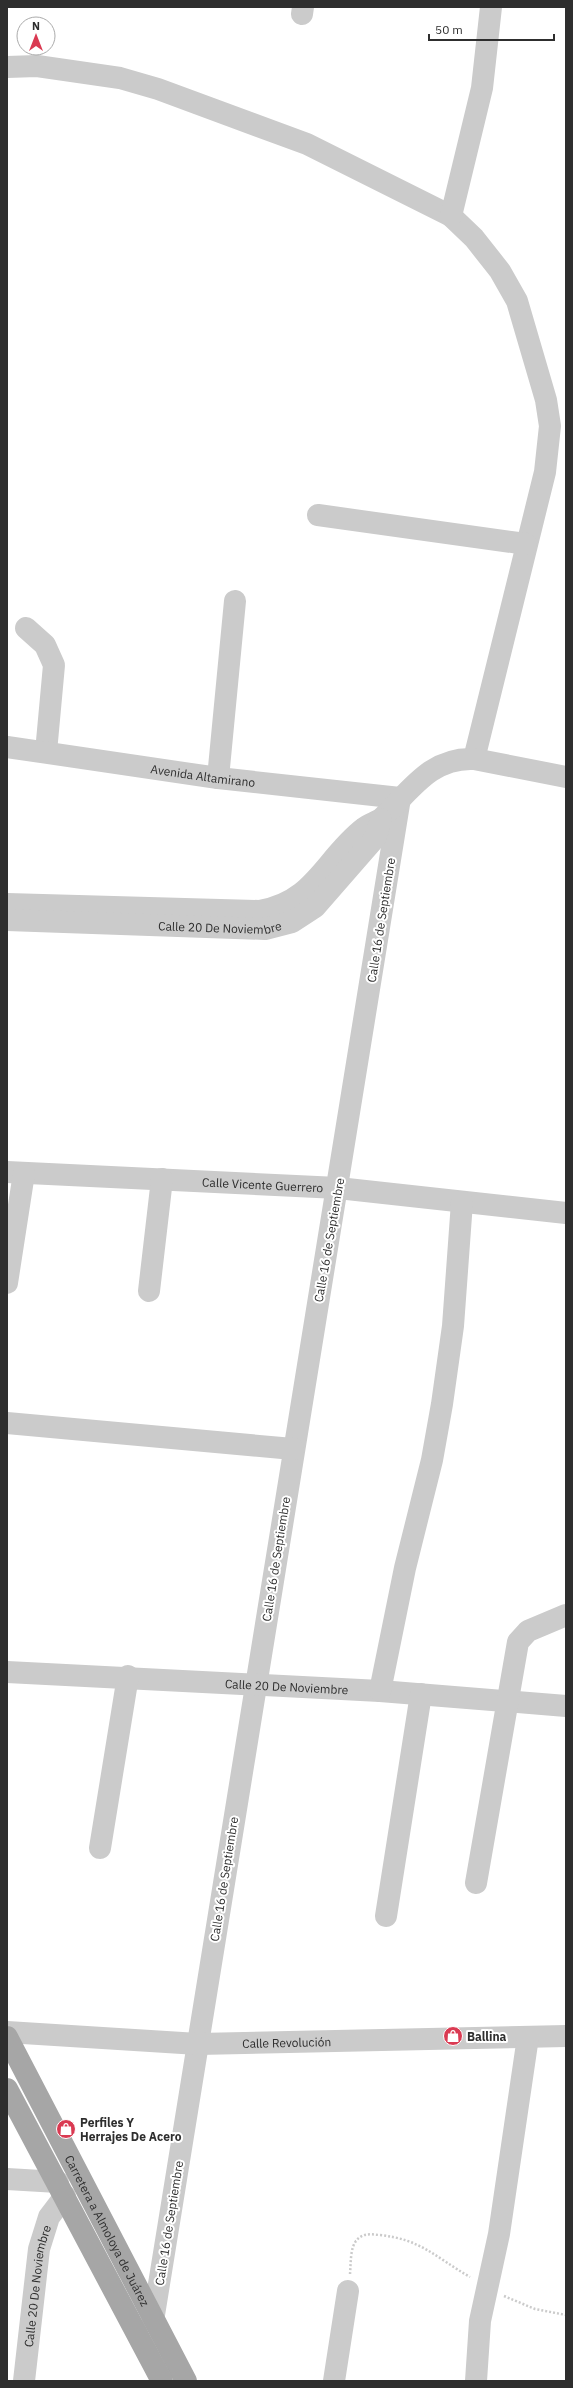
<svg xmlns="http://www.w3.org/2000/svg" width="573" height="2388" font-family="'IBM Plex Sans',sans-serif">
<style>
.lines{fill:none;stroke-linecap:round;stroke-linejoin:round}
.path{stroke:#cbcbcb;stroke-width:2.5;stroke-dasharray:2 2;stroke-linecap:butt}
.minor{stroke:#cbcbcb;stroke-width:22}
.major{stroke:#a6a6a6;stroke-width:22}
.labels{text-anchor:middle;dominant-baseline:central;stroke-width:4;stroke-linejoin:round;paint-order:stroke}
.street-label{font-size:12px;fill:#2e2e2e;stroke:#fff}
.poi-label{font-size:12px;font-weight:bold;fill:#2e2e2e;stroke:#fff;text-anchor:start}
</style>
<rect width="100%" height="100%" fill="#fff"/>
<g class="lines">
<path class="path" d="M350 2274C351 2263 350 2249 356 2241 362 2233 370 2234 379 2235 421 2239 435 2257 470 2277
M504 2296 535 2309 566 2315"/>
<g class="minor">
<path d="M302 14 303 7"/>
<path d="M7 67 37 66 120 78 158 89 307 144 451 216 474 238 500 271 517 301 546 400 550 426 545 472 474 759"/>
<path d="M451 216 482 88 491 7"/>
<path d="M318 515 526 544"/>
<path d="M26 628 45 645 54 665 46 752"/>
<path id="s1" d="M7 747 218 778 400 798 153 2321"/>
<path d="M218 778 235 601"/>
<path d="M7 904 259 911C315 902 325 858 364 828 370 823 378 822 383 817 411 790 431 757 474 759L566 777"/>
<path id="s2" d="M7 920 265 929 292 922 315 907 376 837 381 819"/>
<path id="s3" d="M7 1172 338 1188 566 1213"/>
<path d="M7 1283 24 1173"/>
<path d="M149 1291 162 1179"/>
<path d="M7 1423 293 1449"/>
<path id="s4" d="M7 1672 380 1691 566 1706"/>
<path d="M380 1691 405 1568 432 1460 442 1404 453 1326 462 1202"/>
<path d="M100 1848 128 1676"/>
<path d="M476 1883 518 1642 528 1631 566 1615"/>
<path d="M386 1916 421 1694"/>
<path id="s5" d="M7 2032 198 2044 566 2036"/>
<path d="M7 2179 58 2182"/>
<path id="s6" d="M24 2381 39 2249 49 2217 65 2196"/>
<path d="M334 2381 348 2291"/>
<path d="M476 2381 480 2321 499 2234 528 2037"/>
</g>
<g class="major">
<path id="s7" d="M7 2037 186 2381"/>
<path d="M7 2089 162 2381"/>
</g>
</g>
<defs>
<g id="shop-disc" transform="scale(1)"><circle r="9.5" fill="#da3a52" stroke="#fff"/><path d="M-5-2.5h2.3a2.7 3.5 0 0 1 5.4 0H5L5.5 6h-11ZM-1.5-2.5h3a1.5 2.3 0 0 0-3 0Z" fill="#fff"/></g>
</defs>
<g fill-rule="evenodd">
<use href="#shop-disc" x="453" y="2036"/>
<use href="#shop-disc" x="66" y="2129"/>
</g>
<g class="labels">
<g class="street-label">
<text stroke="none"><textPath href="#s1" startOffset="198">Avenida Altamirano</textPath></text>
<text transform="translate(381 920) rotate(-81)">Calle 16 de Septiembre</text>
<text stroke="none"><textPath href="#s2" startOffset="213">Calle 20 De Noviembre</textPath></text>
<text stroke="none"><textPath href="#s3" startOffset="256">Calle Vicente Guerrero</textPath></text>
<text transform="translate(329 1240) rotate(-80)">Calle 16 de Septiembre</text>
<text transform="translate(276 1559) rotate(-81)">Calle 16 de Septiembre</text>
<text stroke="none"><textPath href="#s4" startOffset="280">Calle 20 De Noviembre</textPath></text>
<text transform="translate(224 1879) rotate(-81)">Calle 16 de Septiembre</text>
<text stroke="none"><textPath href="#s5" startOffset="280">Calle Revolución</textPath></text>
<text transform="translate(169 2223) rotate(-81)">Calle 16 de Septiembre</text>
<text stroke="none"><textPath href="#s7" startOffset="218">Carretera a Almoloya de Juárez</textPath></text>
<text stroke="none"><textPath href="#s6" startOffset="96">Calle 20 De Noviembre</textPath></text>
</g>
<g class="poi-label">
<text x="467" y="2036">Ballina</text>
<text x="80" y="2122">Perfiles Y<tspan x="80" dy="14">Herrajes De Acero</tspan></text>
</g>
</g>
<rect width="573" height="2388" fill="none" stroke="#2e2e2e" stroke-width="16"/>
<g transform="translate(36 36)"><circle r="19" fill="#ffffff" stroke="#ababab"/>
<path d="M0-3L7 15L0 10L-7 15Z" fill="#da3a52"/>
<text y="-6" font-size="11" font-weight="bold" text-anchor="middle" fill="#2e2e2e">N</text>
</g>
<path d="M429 34v6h125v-6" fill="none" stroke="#2e2e2e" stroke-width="2"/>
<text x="435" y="34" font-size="12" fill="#2e2e2e" stroke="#ffffff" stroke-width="3" paint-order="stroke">50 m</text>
</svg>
